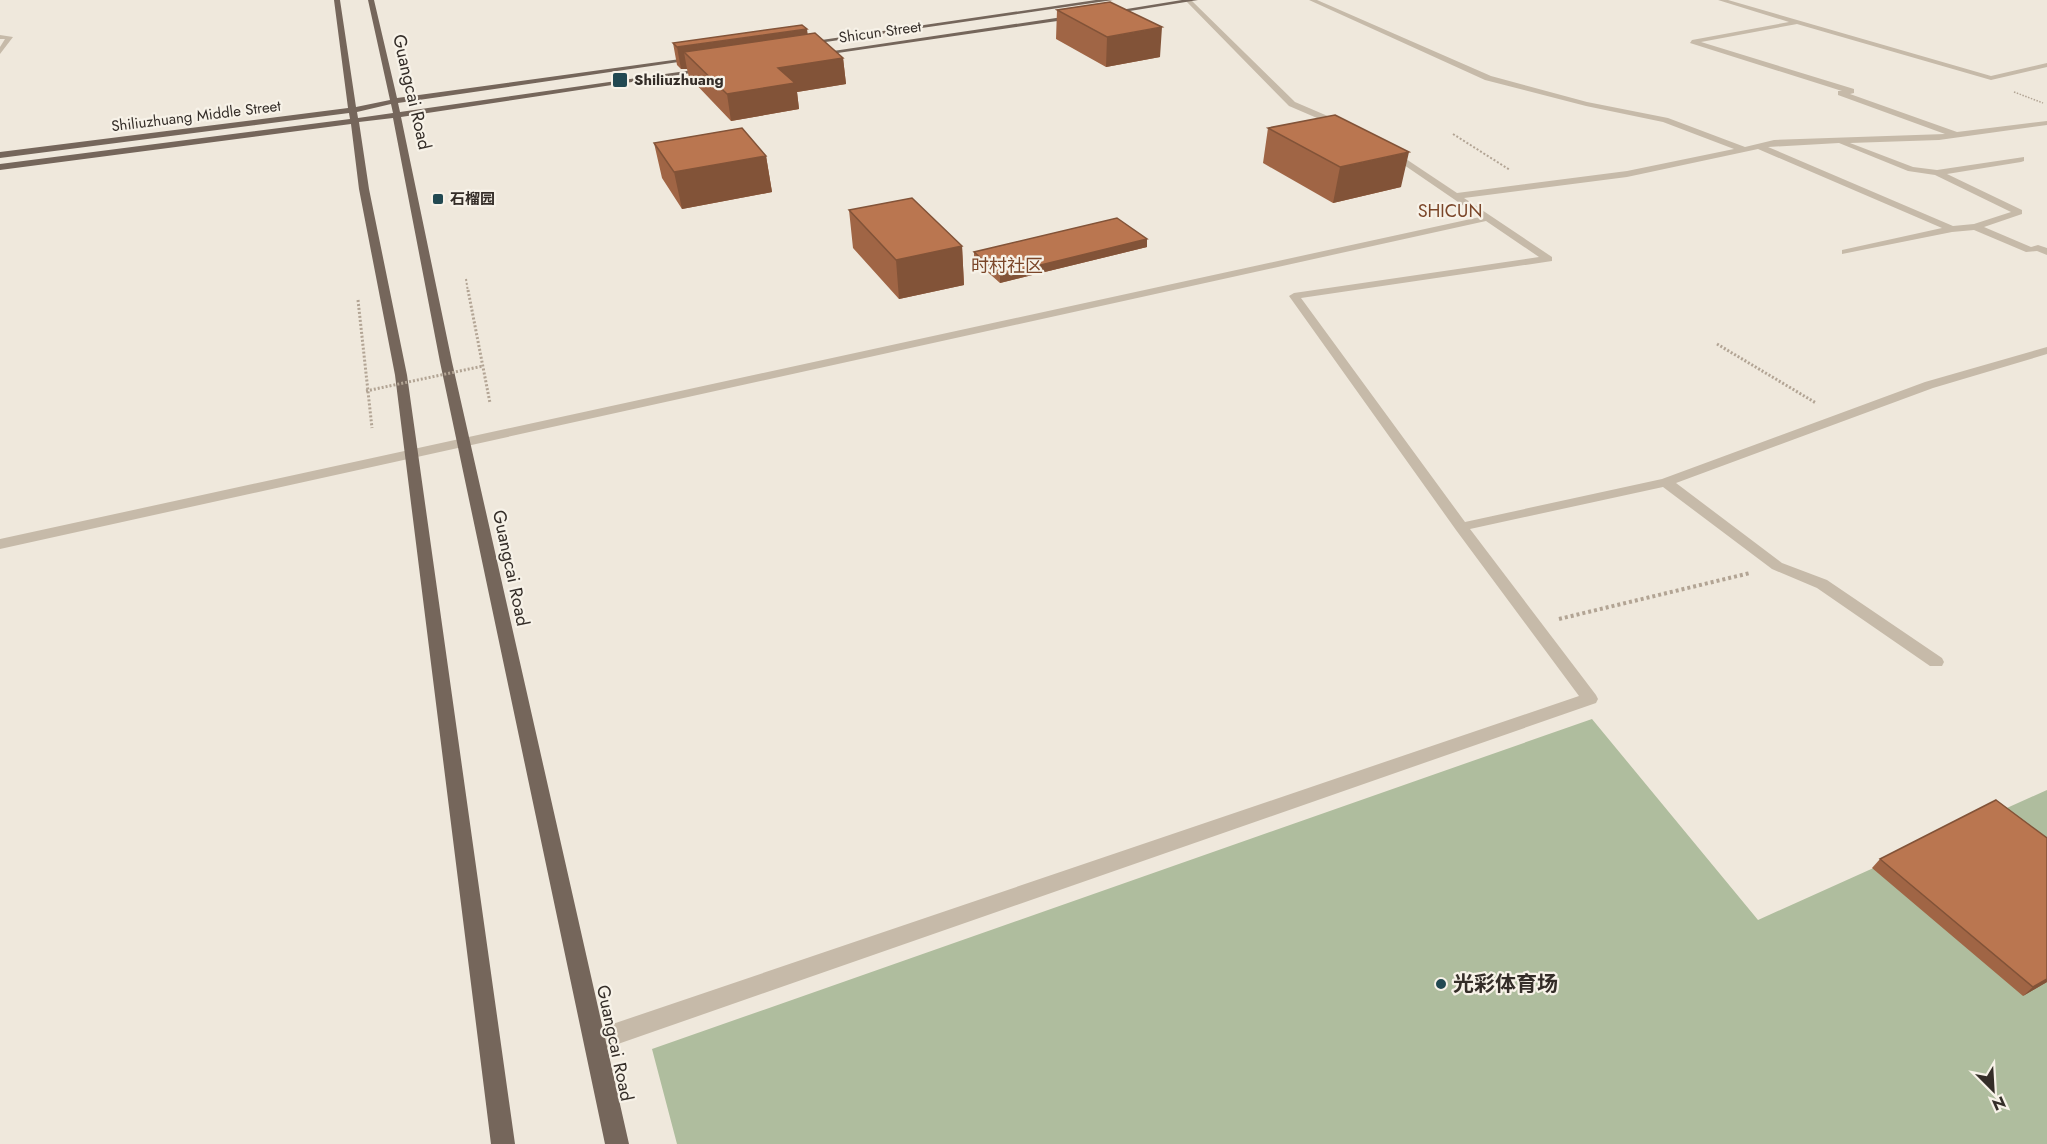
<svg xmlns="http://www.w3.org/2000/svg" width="2047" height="1144" font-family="Jost,'Noto Sans SC',sans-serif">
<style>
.green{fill:#afbd9e}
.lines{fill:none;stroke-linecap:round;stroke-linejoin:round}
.path-far3{stroke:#b2a494;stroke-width:1.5;stroke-dasharray:1.5 1.5;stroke-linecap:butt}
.path-far2{stroke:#b2a494;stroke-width:2;stroke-dasharray:2 2;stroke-linecap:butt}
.path-far1{stroke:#b2a494;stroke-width:3;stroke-dasharray:2 2;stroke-linecap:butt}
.path{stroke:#b2a494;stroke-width:4;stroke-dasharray:3 3;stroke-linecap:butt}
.minor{fill:#c6baa9;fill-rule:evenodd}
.major{fill:#75665b;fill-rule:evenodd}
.path-bridge{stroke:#b2a494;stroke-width:3;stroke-dasharray:2 2;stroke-linecap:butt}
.wall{fill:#a06545}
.shaded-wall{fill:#825338}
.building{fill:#ba7650;stroke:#825338;stroke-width:1.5}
.poi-dot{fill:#224952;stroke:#f7f2e8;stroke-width:2}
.labels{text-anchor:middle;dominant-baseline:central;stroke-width:4.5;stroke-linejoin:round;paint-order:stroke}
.far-street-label{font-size:15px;fill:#342d28;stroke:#f7f2e8}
.far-poi-label{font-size:15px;font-weight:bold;fill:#342d28;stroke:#f7f2e8;text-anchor:start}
.street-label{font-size:18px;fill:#342d28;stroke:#f7f2e8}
.far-quarter-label{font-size:18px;fill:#7b4629;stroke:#f7f2e8}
.near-poi-label{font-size:21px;font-weight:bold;fill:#342d28;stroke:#f7f2e8;text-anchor:start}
</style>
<rect width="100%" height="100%" fill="#efe8dc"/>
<path class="green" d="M1592 719 1758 920 2047 790V1144H677L652 1049Z"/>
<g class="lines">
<path class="path-far3" d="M2014 92 2043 103"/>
<path class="path-far2" d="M1453 134 1510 170
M466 279 468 292"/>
<path class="path-far1" d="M468 290 490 403
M358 300 372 428
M1717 344 1816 403"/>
<path class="path" d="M1559 619 1750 573"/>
<path class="minor" d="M1185 0H1191L1295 102 1344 123V127H1338L1289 106Z
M1309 0H1317L1491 76 1587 102 1668 118 1745 147 1774 140 1945 134 1838 95V91H1842L1690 43 1692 40 1789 22 1718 0H1728L1991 76 2047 63V67L1991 80 1797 24 1701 42 1854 89V93L1850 94 1957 132 2047 121V125L1939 140 1850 143 1913 167 1937 170 2024 157V161L2021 162 1947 174 2022 210V214L1984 227 2031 247 2038 245 2047 248V255L2037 251 2026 252 1974 230 1952 232 1842 254V250L1942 228 1758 149 1627 177 1464 198 1552 257V261L1301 298 1465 522 1662 479 1925 382 2047 347V354L1933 388 1676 483 1782 563 1827 580 1942 658 1944 662 1942 666H1930L1817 588 1772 569 1663 487 1470 529 1596 695 1598 699 1596 703 595 1052 587 1049 584 1041 587 1033 595 1030 1579 696 1456 530 1289 296 1294 293 1539 257 1486 221 0 549V539L1480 217 1388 154 1387 152 1391 149 1457 193 1627 171 1734 149 1663 122 1586 106 1485 80ZM1839 143 1908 171 1935 175 2011 212 1974 224 1953 226 1768 147Z
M0 35 13 37 0 54V47L5 39H0Z"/>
<path class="major" d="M334 0H340L356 107 390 100 368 0H374L397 98 695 57 699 59 398 103 400 112 707 68 711 70 401 117 452 362 629 1144H605L440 362 393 118 359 122 369 189 407 375 515 1144H491L395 375 359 189 351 124 0 170V164L350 119 349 113 0 158V152L348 108ZM391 104 393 113 358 118 357 112Z
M1096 0H1113L805 45 801 43Z
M1182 0H1198L1105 15 1102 13Z
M1076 15 1078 18 817 56 813 54Z"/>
<path class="path-bridge" d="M366 391 483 366"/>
</g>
<path class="wall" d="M1057 10 1160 57 1106 67 1056 39Z
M673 43 843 58 846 84 797 92 799 109 731 121 689 77 687 69H681L677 65Z
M1268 128 1401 187 1333 203 1263 163Z
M654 143 766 156 772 192 682 209 662 178Z
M849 210 962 246 964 285 899 299 853 248Z
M1147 239V247L1000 283 974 260V252Z
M1880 859 2047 982 2023 996 1872 868Z"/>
<path class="shaded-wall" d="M1162 27 1160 57 1106 67 1107 37Z
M807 29 810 51 684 52 687 69H681L677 47Z
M843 58 846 84 797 92 799 109 731 121 727 94 778 68Z
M1409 152 1401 187 1333 203 1340 167Z
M766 156 772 192 682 209 674 172Z
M1147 239V247L1000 283V275Z
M962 246 964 285 899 299 896 260Z
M2047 979V982L2023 996 2033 987Z"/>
<path class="building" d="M1110 2 1162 27 1107 37 1057 10Z
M802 25 807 29 677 47 673 43Z
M815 33 843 58 778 68 795 83 727 94 684 52Z
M1335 115 1409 152 1340 167 1268 128Z
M742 128 766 156 674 172 654 143Z
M912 198 962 246 896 260 849 210Z
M1117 218 1147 239 1000 275 974 252Z
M1996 800 2047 838V979L2033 987 1880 859Z"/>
<g class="poi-dot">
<rect x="612" y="72" width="16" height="16" rx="3"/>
<rect x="432" y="193" width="12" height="12" rx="3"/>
<circle cx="1441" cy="984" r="6"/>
</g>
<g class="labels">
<g class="far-street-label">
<text transform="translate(880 32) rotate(-8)">Shicun Street</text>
<text transform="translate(196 116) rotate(-7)">Shiliuzhuang Middle Street</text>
</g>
<g class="far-poi-label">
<text x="634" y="80">Shiliuzhuang</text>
<text x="450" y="199">石榴园</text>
</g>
<g class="street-label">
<text transform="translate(412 92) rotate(77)">Guangcai Road</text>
<text transform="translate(511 568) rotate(78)">Guangcai Road</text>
<text transform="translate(615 1043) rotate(78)">Guangcai Road</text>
</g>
<g class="far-quarter-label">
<text x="1450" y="211">SHICUN</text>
<text x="1007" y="266">时村社区</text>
</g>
<g class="near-poi-label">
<text x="1453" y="984">光彩体育场</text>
</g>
</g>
<g transform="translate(1993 1090) rotate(156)" stroke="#f7f2e8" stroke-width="4.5" paint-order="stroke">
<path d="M0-4.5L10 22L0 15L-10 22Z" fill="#342d28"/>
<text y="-9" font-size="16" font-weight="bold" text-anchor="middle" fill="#342d28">N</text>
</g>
</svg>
